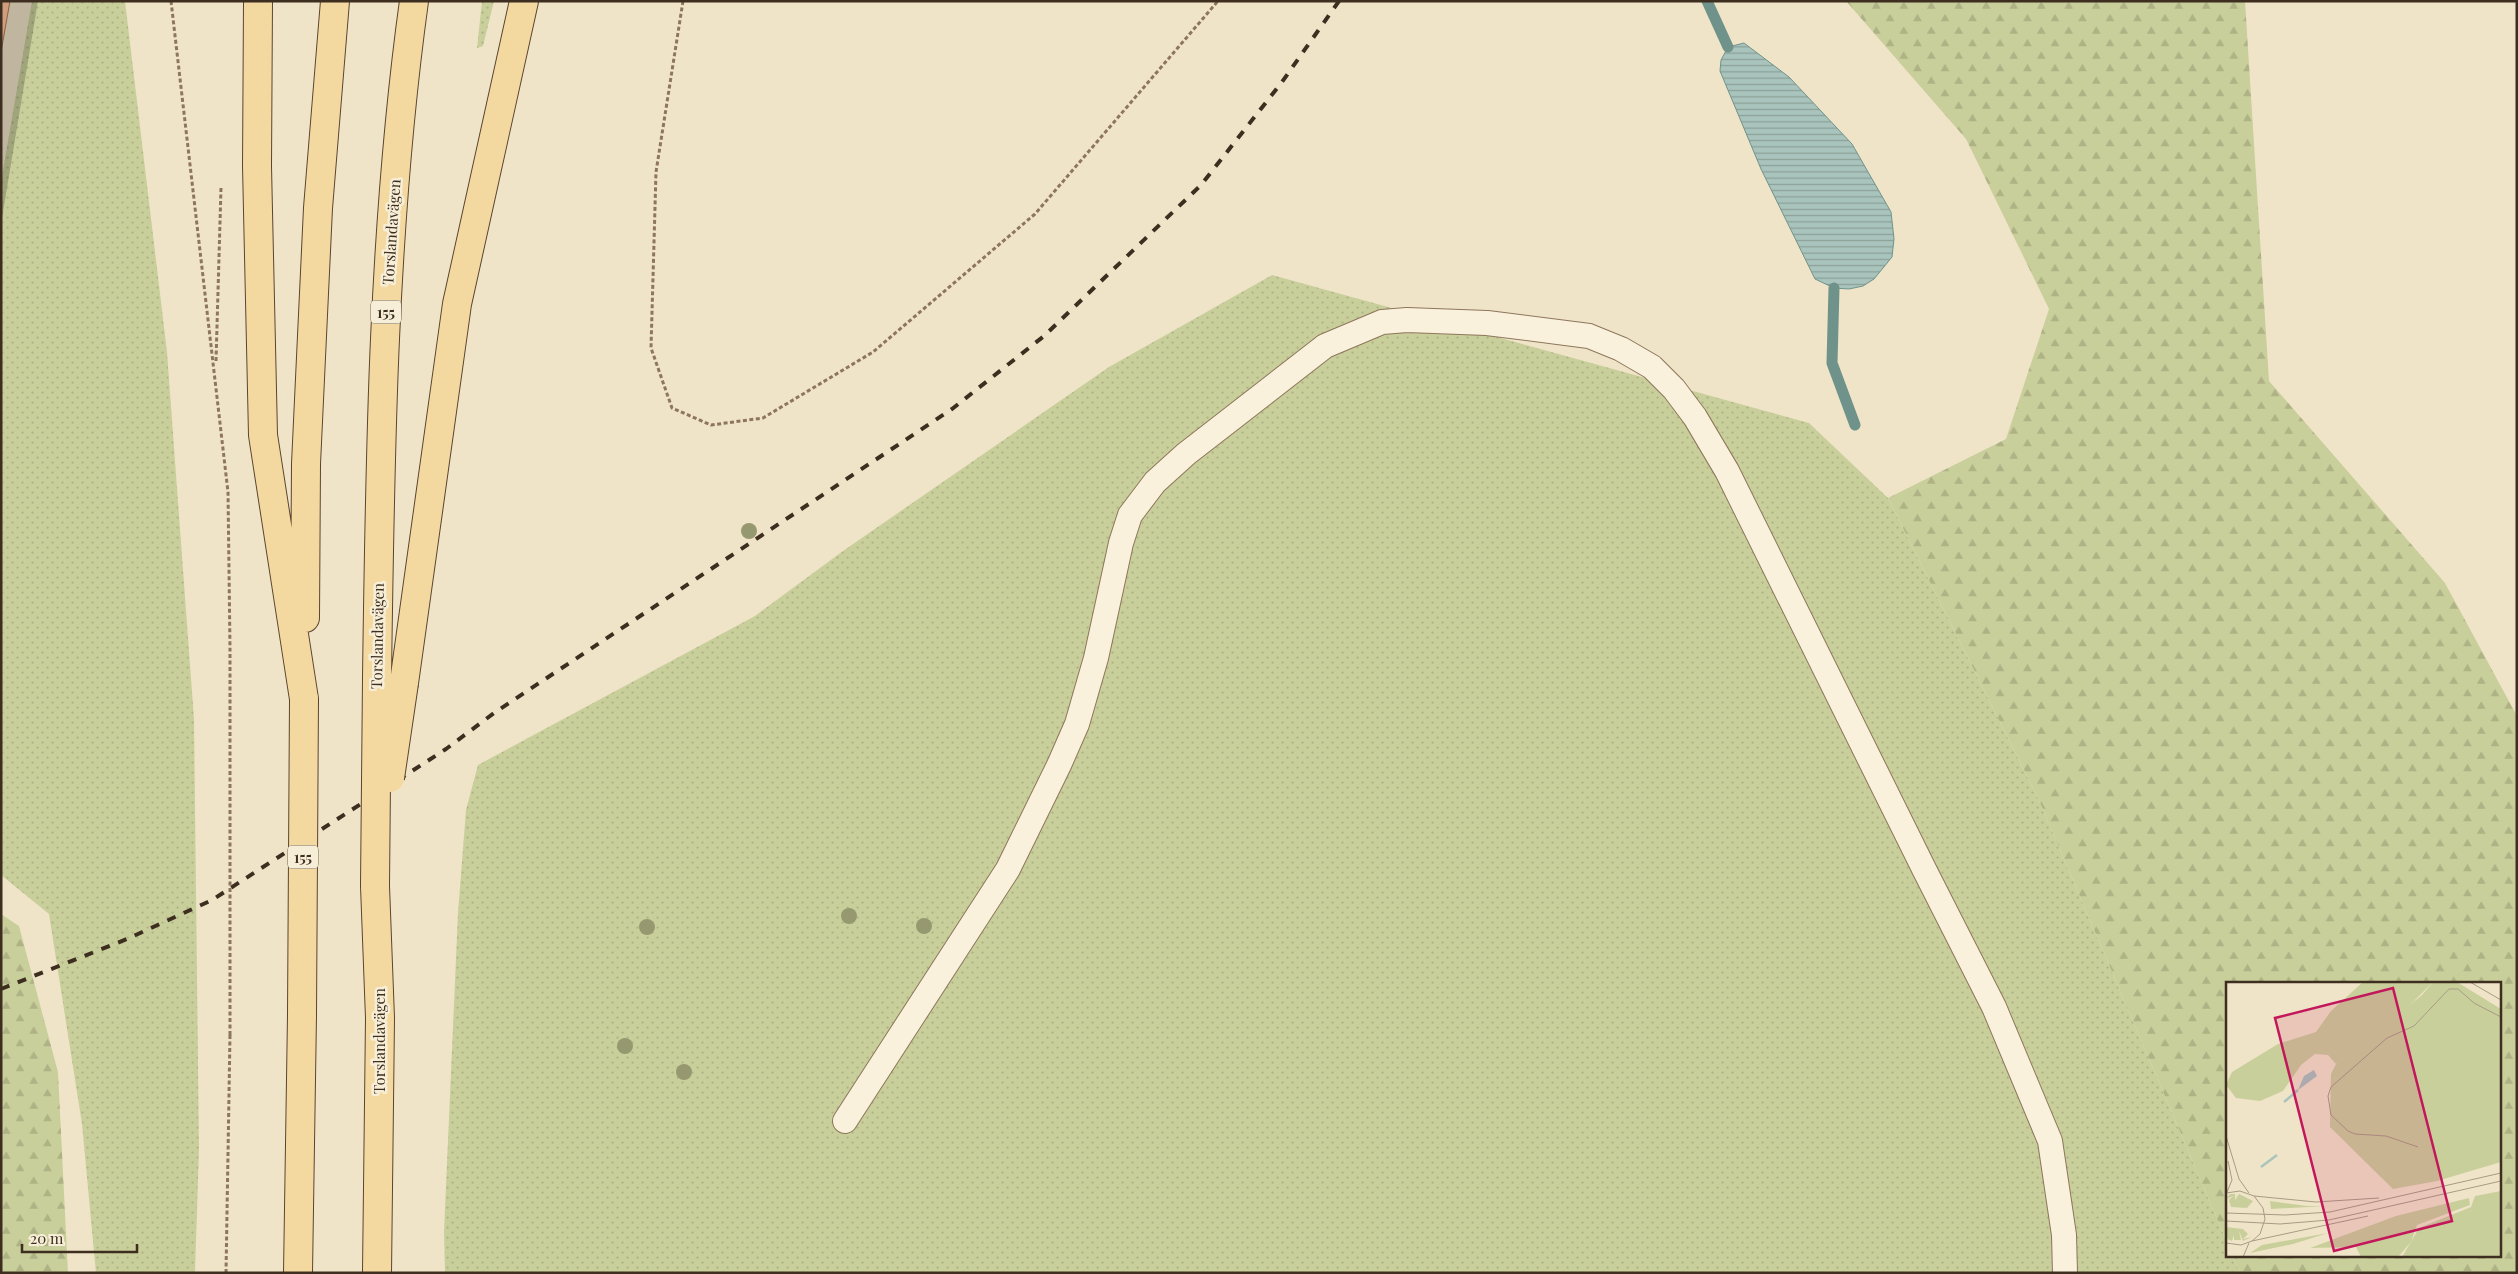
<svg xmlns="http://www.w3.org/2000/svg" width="2518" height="1274" font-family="'Playfair Display',serif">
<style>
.grass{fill:url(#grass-dots)}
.forest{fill:url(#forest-firs)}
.water{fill:url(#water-rules);stroke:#6f938a}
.shadow{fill:#0003}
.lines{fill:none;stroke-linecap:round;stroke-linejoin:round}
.stream{stroke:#6f938a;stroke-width:11}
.building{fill:#cf9f7d;stroke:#8d5f41}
.lane-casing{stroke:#8d765c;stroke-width:26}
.primary-casing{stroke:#5b4430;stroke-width:30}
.path{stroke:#8d765c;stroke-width:3;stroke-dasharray:4 2.5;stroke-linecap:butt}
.lane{stroke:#faf1dc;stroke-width:24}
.primary{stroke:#f3d9a0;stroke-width:28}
.rail{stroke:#3d2e20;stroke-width:4;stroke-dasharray:9 9;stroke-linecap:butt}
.primary-bridge-casing{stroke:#5b4430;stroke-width:30;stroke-linecap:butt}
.path-bridge{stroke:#8d765c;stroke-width:3;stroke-dasharray:4 2.5;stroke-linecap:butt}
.primary-bridge{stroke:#f3d9a0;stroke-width:28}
.tree{fill:#96986f}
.labels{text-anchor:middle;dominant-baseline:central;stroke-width:5;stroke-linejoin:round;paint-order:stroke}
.shield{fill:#f7eed8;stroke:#756857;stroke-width:1}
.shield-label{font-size:14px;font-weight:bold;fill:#3d2e20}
.street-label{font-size:15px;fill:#3d2e20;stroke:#f7eed8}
.inset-river{fill:none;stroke:#a9c4bc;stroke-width:2.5}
.inset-road{fill:none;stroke:#a89b85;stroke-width:1}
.view{fill:#c2185b;fill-opacity:0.15;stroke:#c2185b;stroke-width:2.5}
.inset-edge{fill:none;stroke:#3d2e20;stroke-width:2.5}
</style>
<defs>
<pattern id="grass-dots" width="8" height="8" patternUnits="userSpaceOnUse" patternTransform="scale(1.25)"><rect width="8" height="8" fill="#c9cf9b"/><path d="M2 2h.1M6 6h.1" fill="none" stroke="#aeb285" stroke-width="1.8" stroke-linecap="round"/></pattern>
<pattern id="forest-firs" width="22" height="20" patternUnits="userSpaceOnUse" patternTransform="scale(1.25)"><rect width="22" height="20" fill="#c9cf9b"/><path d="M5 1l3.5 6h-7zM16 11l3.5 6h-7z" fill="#aeb285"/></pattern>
<pattern id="water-rules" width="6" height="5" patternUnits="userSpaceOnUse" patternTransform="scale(1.25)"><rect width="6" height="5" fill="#a9c4bc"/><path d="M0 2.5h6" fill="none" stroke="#8ba098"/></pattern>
</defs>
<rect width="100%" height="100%" fill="#f0e4c8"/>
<path class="grass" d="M32 1H125L167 352 194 719 199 1149 195 1273H96L82 1124 49 914 1 875V182Z
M482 1H494L483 46 477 48Z
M1272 275 1809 423 1888 498 2038 798 2227 1242V1255H2232L2240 1273H445L444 1232 458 913 466 810 478 765 755 616 843 551 1109 367Z"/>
<path class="forest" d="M1846 1H2245L2269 381 2445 583 2517 716V1273H2240L2232 1255H2499V983H2227V1242L2038 798 1888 498 2006 439 2049 309 1966 139Z
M1 914 19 926 58 1072 68 1273H1Z"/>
<path class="water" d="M1744 43 1789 77 1852 144 1891 212 1894 239 1892 257 1874 279 1863 286 1849 289 1834 288 1815 279 1761 169 1720 71 1721 60 1728 47Z"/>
<path class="shadow" d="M1 1H38L1 224Z"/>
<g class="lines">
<path class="stream" d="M1707 1 1728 47
M1834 288 1832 363 1855 425"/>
</g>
<path class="building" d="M1 1H10L1 52Z"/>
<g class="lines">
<g class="lane-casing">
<path id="lane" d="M845 1121 1008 869 1059 765 1077 724 1096 658 1121 543 1130 515 1155 482 1186 454 1325 346 1382 322 1407 320 1487 323 1589 336 1621 349 1652 367 1674 389 1695 417 1727 471 1924 869 1994 1007 2050 1141 2064 1235 2065 1273"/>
</g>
<g class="primary-casing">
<path id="primary" d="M258 1 257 166 263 435 304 699
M305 618 306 464 318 208 335 1
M377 678C380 452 383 225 414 1
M404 683 457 304 524 1
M375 886 380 1018 377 1273
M298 1273 302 1015"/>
</g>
<path class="path" d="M171 1 228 492 230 648
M683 1 656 172 651 348 672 408 711 425 763 418 873 352 1035 214 1218 1
M216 361 221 188
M226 1273 230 1035"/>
<use href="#lane" class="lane"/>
<use href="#primary" class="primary"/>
<path class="rail" d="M1 989 127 939 212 900 446 749 494 713 952 409 1044 336 1201 185 1282 82 1339 1"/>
<g class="primary-bridge-casing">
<path id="primary-bridge" d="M390 778 404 683
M375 886 377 678
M302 1015 304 699"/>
</g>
<path class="path-bridge" d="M230 1035V648"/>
<use href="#primary-bridge" class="primary-bridge"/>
</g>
<g class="tree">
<circle cx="749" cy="531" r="8"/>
<circle cx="849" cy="916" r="8"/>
<circle cx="924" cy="926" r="8"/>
<circle cx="647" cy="927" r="8"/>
<circle cx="625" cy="1046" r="8"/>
<circle cx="684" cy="1072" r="8"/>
</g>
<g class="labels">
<g class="shield">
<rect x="371" y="300.5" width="30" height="23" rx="4"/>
<rect x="288" y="845.5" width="30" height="23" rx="4"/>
</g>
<g class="shield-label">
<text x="386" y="312">155</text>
<text x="303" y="857">155</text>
</g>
<g class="street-label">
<text transform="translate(391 232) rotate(-86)">Torslandavägen</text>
<text transform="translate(377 636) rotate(-89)">Torslandavägen</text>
<text transform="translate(379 1041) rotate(-90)">Torslandavägen</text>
</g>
</g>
<g transform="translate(2226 982)">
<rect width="275" height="275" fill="#f0e4c8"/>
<path d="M207 0H231L275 27V180L211 199 167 207 104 145 105 92 110 82 196 13ZM4 212H9V218L13 212 27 219 21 226 5 225 3 218 7 214 0 217ZM243 216 244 223 191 243 185 260 172 275H135L130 265 84 266 170 234ZM44 219 81 224H101L45 227ZM0 245 17 247 22 252 17 257 26 255 17 259 13 249 15 258H8V253L6 259 1 257ZM102 251 67 262 24 271 36 263Z" fill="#c9cf9b"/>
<path d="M137 0H207L176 31 110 82 102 73 89 72 75 83 57 109 34 119 10 116 0 103 6 90 52 62 90 50 105 29ZM275 209 274 275H176L193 246 245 225 249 214Z" fill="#c9cf9b"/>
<path d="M88 88 91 94 72 108 78 94Z" fill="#a9c4bc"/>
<path class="inset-river" d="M58 120 72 108M35 185 51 173"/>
<path class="inset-road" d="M244 0 275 18M0 154 13 197 23 211M192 165 160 154 129 152 122 149 105 133 102 114 105 105 161 56 188 44 223 7H232L248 21 275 35M1 210 6 198 2 179M0 211 14 209 28 214 37 226 39 237 34 252 26 259 15 263 0 261M28 214 90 220 153 216M0 231 59 233 104 230 275 191M0 239 54 242 103 238 275 199M26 259 142 234M17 275 23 261"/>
<path class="view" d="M167 6 226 239 108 269 49 36Z"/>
<rect width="275" height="275" class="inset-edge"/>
</g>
<rect width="2518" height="1274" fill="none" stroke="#3d2e20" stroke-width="5"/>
<path d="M22 1244v8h115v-8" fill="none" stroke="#3d2e20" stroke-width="2.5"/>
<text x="30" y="1244" font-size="15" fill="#3d2e20" stroke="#f7eed8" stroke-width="4" paint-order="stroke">20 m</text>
</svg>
